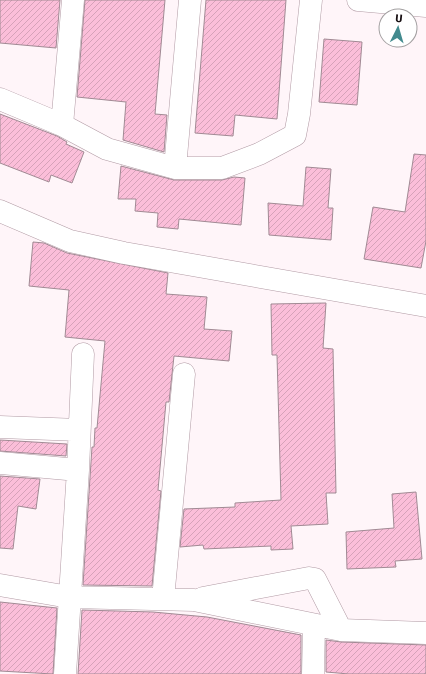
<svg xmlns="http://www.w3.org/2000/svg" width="426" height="674" font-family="'Fira Sans',sans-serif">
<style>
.building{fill:url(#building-hatch);stroke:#a18a94}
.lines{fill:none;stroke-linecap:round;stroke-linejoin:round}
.minor-casing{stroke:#b19aa4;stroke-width:23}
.minor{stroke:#fff;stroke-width:22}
</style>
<defs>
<pattern id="building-hatch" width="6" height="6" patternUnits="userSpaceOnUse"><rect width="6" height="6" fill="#fbbed9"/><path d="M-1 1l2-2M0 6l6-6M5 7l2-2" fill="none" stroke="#d6a2b9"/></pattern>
</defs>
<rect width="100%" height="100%" fill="#fff5f9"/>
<path class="building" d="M0 0H60L56 48 0 43Z
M85 0H165L155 114 167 115 164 152 123 140 126 102 77 97Z
M206 0H286L277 119 235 115 233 136 195 133Z
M324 39 362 42 357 105 319 102Z
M0 114 57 136 67 142 66 144 84 152 72 183 51 175 49 182 0 163Z
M414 154 426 155V241L421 268 364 259 373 207 405 212Z
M121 166 174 180H222L234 177 245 178 241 225 179 219 178 229 157 227 158 213 135 211 136 199H118Z
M306 167 331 169 328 208H333L331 240 269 235 268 203 303 206Z
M33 242 44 243 67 253 168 273 166 294 207 297 204 329 232 331 229 361 174 356 169 402H166L158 490 161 491 152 586 83 585 92 447H94L95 428H97L105 341 65 337 69 290 29 286Z
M326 303 323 348 333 349 336 493H326L328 524 291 526 293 549 271 550V546L204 549 203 545 180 547 184 509 235 507V503L281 500 277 355H272L271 304Z
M0 440 67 444 66 456 0 451Z
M0 476 40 479 36 509 18 506 13 549 0 548Z
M416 492 422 559 395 561 396 567 347 569 346 532 394 528 392 494Z
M0 602 57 608 53 674 0 671Z
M82 610 153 612 207 617 301 635V674H78Z
M326 640 341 642 426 645V674H349L326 672Z"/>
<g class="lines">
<g class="minor-casing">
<path id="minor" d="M358 0 426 6
M0 99 62 125 107 149 175 168H222L259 154 295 135 299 114 311 0
M62 125 73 0
M175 168 190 0
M0 211 70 241 124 253 426 306
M0 427 79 430
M0 463 78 470
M0 585 69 597 194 600 341 630 426 633
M203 598 309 578 315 579 341 630
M163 599 184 374
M65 674 78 470 83 354
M313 674 314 625"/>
</g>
<use href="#minor" class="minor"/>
</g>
<g transform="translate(398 28) rotate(5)"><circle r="19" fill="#ffffff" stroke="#a29fa0"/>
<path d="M0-3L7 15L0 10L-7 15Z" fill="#428a8e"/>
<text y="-6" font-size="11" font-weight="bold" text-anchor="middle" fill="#170f12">U</text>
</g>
</svg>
